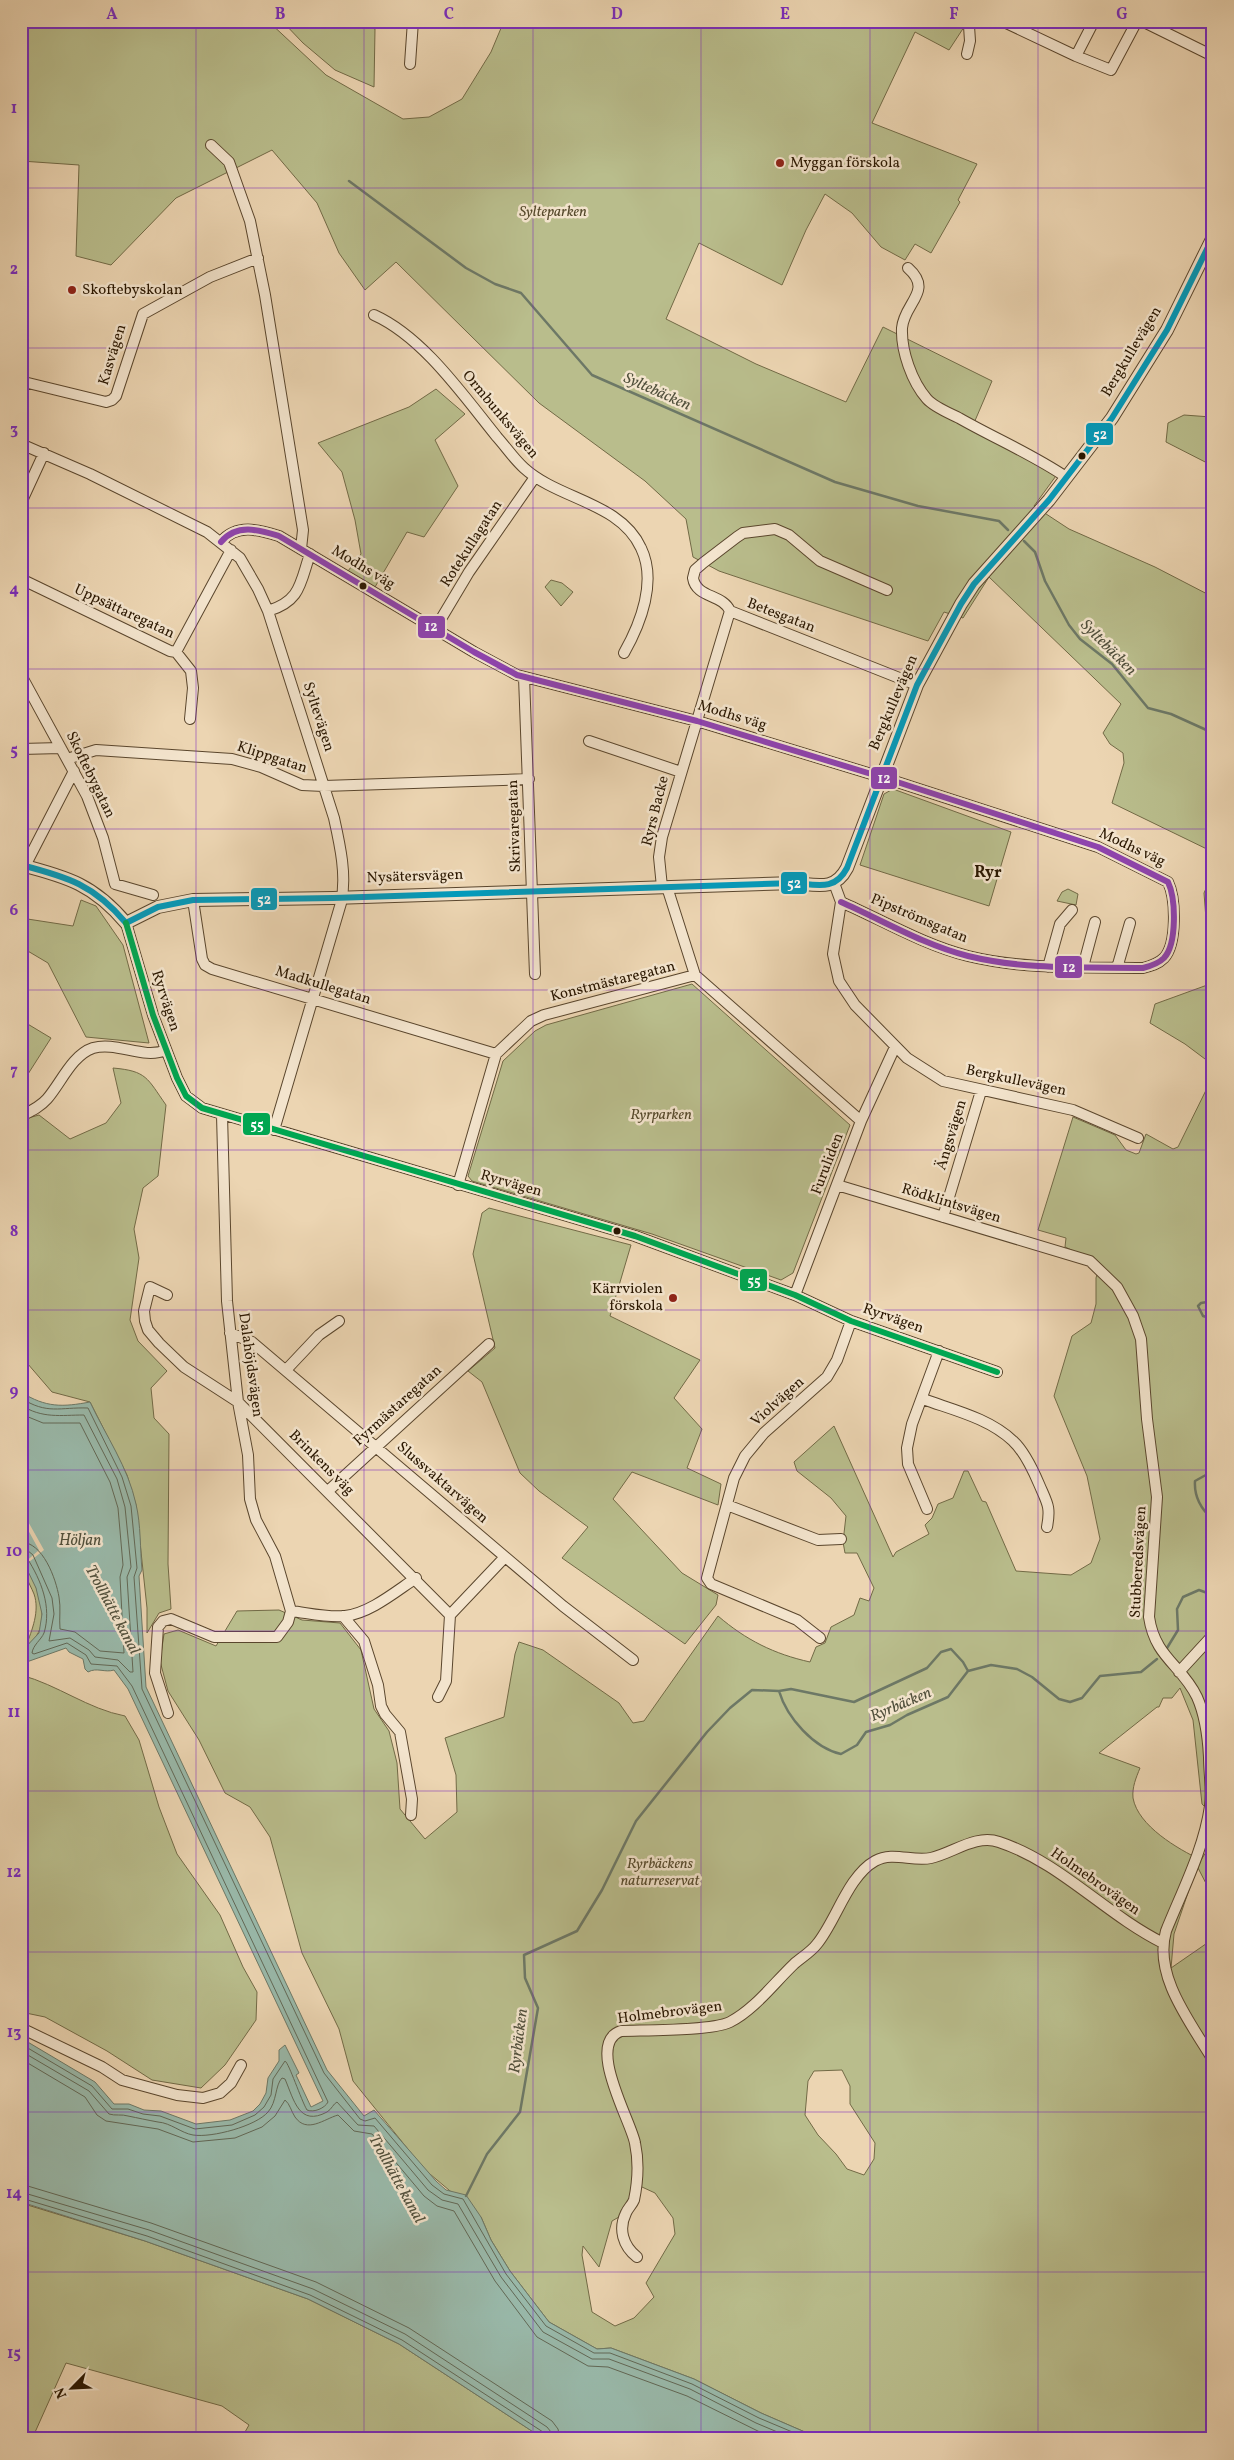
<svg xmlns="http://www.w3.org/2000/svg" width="1234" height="2460" font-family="Vollkorn,serif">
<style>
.green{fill:#b9bd8c;stroke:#726a46;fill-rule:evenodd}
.water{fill:#99b9aa;stroke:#6d7866}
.pier{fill:#ecd5b2}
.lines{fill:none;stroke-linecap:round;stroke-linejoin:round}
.shore{stroke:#626856;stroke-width:1}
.stream{stroke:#6d7866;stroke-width:2.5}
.minor-casing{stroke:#5a462d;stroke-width:12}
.tertiary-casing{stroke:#5a462d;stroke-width:14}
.minor{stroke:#f3e4cd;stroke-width:10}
.tertiary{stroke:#f3e4cd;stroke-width:12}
.bus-1-casing{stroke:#f3e4cd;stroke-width:10}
.bus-2-casing{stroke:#f3e4cd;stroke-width:10}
.bus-3-casing{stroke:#f3e4cd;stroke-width:10}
.bus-1{stroke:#8e44ad;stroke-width:6}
.bus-2{stroke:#049aba;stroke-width:6}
.bus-3{stroke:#00a651;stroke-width:6}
.grid{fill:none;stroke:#7b2cbf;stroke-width:1;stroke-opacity:0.55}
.poi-dot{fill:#8f2418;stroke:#f3e4cd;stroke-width:2}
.bus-dot{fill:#2a1701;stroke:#f3e4cd;stroke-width:2}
.labels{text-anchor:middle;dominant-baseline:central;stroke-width:5;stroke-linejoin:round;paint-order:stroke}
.poi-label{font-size:15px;fill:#2a1701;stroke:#f3e4cd;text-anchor:start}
.park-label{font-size:15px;font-style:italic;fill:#55492b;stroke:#f3e4cd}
.street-label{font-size:15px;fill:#2a1701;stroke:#f3e4cd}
.water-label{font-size:16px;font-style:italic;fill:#51503c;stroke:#f3e4cd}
.neighbourhood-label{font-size:16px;font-weight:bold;fill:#2a1701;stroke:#f3e4cd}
.line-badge{stroke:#f3e4cd;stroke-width:2}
.badge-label{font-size:14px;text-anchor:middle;font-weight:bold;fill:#fff}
.neatline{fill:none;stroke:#7b2cbf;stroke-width:2}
.grid-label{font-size:16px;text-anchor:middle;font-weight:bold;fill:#7b2cbf}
</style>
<rect width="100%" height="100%" fill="#ecd5b2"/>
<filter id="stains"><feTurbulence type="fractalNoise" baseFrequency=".004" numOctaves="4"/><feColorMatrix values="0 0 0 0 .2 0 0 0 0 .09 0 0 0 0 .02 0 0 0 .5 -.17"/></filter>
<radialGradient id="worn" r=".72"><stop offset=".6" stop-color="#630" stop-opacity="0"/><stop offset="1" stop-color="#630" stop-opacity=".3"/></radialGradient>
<path class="green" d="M21 21H268L326 75 403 119 429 117 462 99 491 52 504 21H968L949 50 915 32 872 123 977 164 958 200 960 202 931 253 915 244 905 260 881 247 852 213 825 194 806 230 782 285 699 243 666 319 756 364 846 402 883 327 992 381 974 423 1061 469 1034 506 1069 529 1155 567 1213 597V852L1112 803 1124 763 1123 753 1110 744 1103 733 1121 704 989 577 963 618 944 612 928 641 719 571 693 557 686 519 645 481 539 403 396 262 365 290 339 253 317 203 272 150 176 198 111 265 76 256 79 165 21 161Z
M282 21H357L375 29 374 87 335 70 303 43Z
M436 389 465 414 435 440 458 486 424 537 407 532 375 587 348 571 361 554 355 520 342 472 318 443 409 407Z
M1213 414V466L1166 442 1168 423 1184 415 1211 417Z
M551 580 562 583 573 592 561 606 545 587Z
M893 789 1011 832 989 906 860 865 884 794Z
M1213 873V939L1207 932 1204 893Z
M1068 889 1078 894 1076 905 1057 901 1062 892Z
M81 900 96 906 123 945 149 1043 86 1037 48 963 21 947V918L73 926Z
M1213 979V1065L1185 1044 1150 1023 1155 1004 1210 984Z
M692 984 850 1125 793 1273 781 1280 652 1234 472 1181 468 1176 503 1061 535 1031 546 1025Z
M21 1020 51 1038 21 1085Z
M113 1068C147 1071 147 1078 166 1105L158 1176 143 1188 134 1229 139 1258 130 1320 138 1341 167 1371 151 1388 154 1418 169 1434 168 1564 171 1609 159 1613 147 1633V1608L136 1505 127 1475 90 1402 52 1392 21 1356V1120L39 1115 70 1139 106 1123 121 1103Z
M1213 1076V1815L1202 1804 1193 1720 1180 1688 1172 1698H1163L1159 1707H1157L1099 1753 1140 1768C1136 1778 1132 1787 1133 1798 1138 1826 1178 1849 1201 1860L1213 1841V1897L1197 1866 1174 1934 1171 1968 1213 1939V2439H821L761 2413 694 2379 611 2348 597 2349 549 2322 510 2271 491 2240 481 2217 424 2169 353 2081 339 2029 302 1953 270 1837 250 1807 225 1793 199 1740 168 1691 160 1661 164 1634 178 1630 216 1646 237 1611 279 1610 302 1620 340 1623 361 1650 374 1709 389 1731 397 1763 400 1809 425 1839 457 1812 456 1775 445 1738 504 1717 515 1654 519 1642 543 1650 619 1703 633 1723 644 1721 718 1616C746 1640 774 1654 810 1662L816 1647 825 1643 831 1627 854 1615 860 1598 869 1601 874 1588 857 1553H845L843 1542 846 1516 831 1498 797 1471 794 1462 834 1426 893 1557 896 1552 929 1534 925 1525 932 1518 938 1504 953 1498 964 1471H968L982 1501 986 1502 1016 1571 1071 1575 1091 1563 1100 1539 1087 1476 1054 1396 1072 1336 1091 1323 1096 1304V1278L1100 1263 1065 1247 1066 1238 1038 1230 1073 1117 1115 1135 1126 1150 1136 1154 1139 1153 1146 1134 1173 1149 1178 1147ZM842 2070 850 2086V2104L875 2143 874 2159 864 2175 847 2169 836 2154 818 2135 805 2115 808 2081 814 2071ZM642 2187 655 2193 673 2218 675 2234 646 2283 654 2297 634 2318 615 2326 592 2312 582 2255 583 2246 599 2267 612 2221 624 2214 633 2191Z
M489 1208 631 1245 610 1316 700 1360 674 1398 702 1429 687 1468 721 1484 718 1505 632 1472 613 1499 682 1573 718 1595 716 1605 685 1644 562 1558 588 1527 539 1491 520 1473 482 1382 468 1371 495 1348 473 1254 482 1213Z
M21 1557C36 1582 57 1626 26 1646 32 1630 40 1611 34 1594 29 1582 21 1570 21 1557Z
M21 1675C58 1685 88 1709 125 1716L139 1740 159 1807 177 1854 220 1915 243 1967 257 1992 256 2020 225 2065 201 2088 152 2080 107 2051 45 2017 21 2012Z
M21 2203 145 2241 308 2299 399 2344 544 2439H241L249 2425 222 2406 66 2363 32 2439H21Z"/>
<path class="water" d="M21 1392C46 1408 63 1407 90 1402 106 1436 128 1467 136 1504 141 1525 140 1549 142 1570L139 1576 146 1687 327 2070 364 2116 374 2110 436 2181 446 2190 466 2195 481 2217 491 2240 510 2271 549 2322 597 2349 611 2348 694 2379 761 2413 821 2439H544L399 2344 308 2299 145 2241 21 2202V2038L95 2082 114 2104H129L144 2110 161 2111 196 2124 230 2120 253 2111 260 2104 266 2093 268 2078 279 2061V2050L285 2045 299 2073 296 2075 311 2107 323 2101 128 1689 114 1670C105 1673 97 1667 88 1672L85 1669 83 1659 69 1652 66 1648 21 1664V1652L39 1633 42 1614 36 1588 21 1557Z"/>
<path class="pier" d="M21 1509 44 1550 24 1566 23 1564 39 1550 21 1517Z"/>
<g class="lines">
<path class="shore" d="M21 1398C47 1415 60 1407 88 1408L122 1477 131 1506 137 1568 134 1577 142 1689 324 2073 360 2119 365 2121 375 2118 432 2185 444 2194 463 2199 506 2274 546 2326 594 2353H610L692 2384 759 2418 809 2439
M21 1405C42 1419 61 1415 84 1415L117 1479 125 1507 131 1567 127 1577 133 1672H130L118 1660 95 1657 89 1650 70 1638 49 1641 54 1614 52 1598 33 1555 27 1550 21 1549
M21 1414 43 1423H80L110 1482 118 1508 123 1565 120 1577 124 1653 100 1651 75 1632 60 1629C59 1618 61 1608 59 1597 56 1579 43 1542 21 1542
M21 1555 27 1558C41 1580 52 1607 44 1633 41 1640 33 1645 32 1653L34 1654 67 1643 86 1655 91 1664 117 1666 132 1686 328 2102C325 2108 314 2113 307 2110 301 2100 289 2063 285 2061L273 2079 271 2095 264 2107 255 2115 232 2125 195 2129 160 2116 143 2114 128 2109H112L92 2086 21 2044
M21 2051 89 2091 109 2114C115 2116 122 2114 128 2116 138 2118 147 2120 158 2122 171 2123 181 2133 193 2135 212 2138 256 2126 268 2112 277 2102 275 2085 282 2078L285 2079C294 2100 299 2127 327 2112 332 2109 333 2104 337 2102L358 2125 374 2126 428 2190 442 2200 458 2204 501 2277 543 2332 592 2359H609L690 2389 756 2423 794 2439
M21 2059 85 2097 97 2115 106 2121 158 2129 193 2142 235 2138 262 2127 275 2116 285 2100C290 2104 291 2111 295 2117 307 2134 324 2119 338 2115L354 2131 372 2134 424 2196 437 2206 454 2211 495 2281 537 2337 588 2366 608 2367 687 2396 774 2439
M21 2184 151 2223 316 2282 409 2328 552 2421 558 2429 560 2439
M21 2192 149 2230 313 2289 405 2334 547 2427 551 2432 552 2439
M21 2198 147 2236 310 2295 402 2340 543 2432 546 2439"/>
<path class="stream" d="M349 181 466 268 495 284 521 293 592 375 835 482 918 506 999 521 1008 530
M1024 541 1035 552 1045 581 1069 625 1080 639 1112 664 1148 708 1171 714 1213 733
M1213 1301 1201 1303 1198 1306 1203 1316 1213 1319
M1213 1471 1195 1481C1194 1496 1201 1510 1213 1519
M1167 1648 1178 1630 1177 1609 1183 1597 1199 1590 1213 1595
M779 1691 791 1689 854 1702 927 1668 941 1652 951 1649 963 1662 968 1671
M466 2196 487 2154 520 2112 538 2008 525 1978 524 1955 577 1931 602 1890 636 1821 707 1732 730 1708 752 1690 779 1691C787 1718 814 1748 841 1754L857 1745 866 1732 890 1725 907 1715 948 1697 968 1671 991 1665 1017 1669 1032 1677 1059 1699 1070 1702 1082 1698 1100 1676 1141 1672 1157 1659"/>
<g class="minor-casing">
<path id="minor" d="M1002 21 1076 56 1111 70 1137 21
M1142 21 1213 56
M967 54 970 41 969 26 974 21
M1076 56 1094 21
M410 64 413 21
M211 145 229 162 250 221 265 295 303 530 301 549
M908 268C934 291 904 303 902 328 901 351 912 382 927 399 934 407 949 413 959 418 994 438 1032 454 1066 477
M374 315C423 337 463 395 497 437 506 447 514 459 524 468 559 500 620 502 641 548 657 581 641 623 624 653
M21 392 24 382 106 402 112 400 116 396 143 314 210 277 258 258
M21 444 90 474 207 532 240 558 258 589 268 611 334 818C340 845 347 876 341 903L274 1130
M21 503 44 453
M221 542C237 523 259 530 279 536L474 652 517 675 697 721 891 780 1098 847 1168 882C1176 899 1177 944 1164 958 1158 964 1151 966 1143 968 1085 967 1025 970 968 956 924 945 882 920 841 902
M21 579 170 651 176 652 191 671 193 688 190 719
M887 590 820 561 789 535 775 529 743 533 737 537 703 563 695 570 693 578C696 598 723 594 730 611L917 685
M268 611C301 601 300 583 310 554
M435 629 469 572 535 477
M176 652 231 550
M21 675 87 796 103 838 115 884 153 895
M524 677 535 974
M589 741 681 772
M21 749 61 748
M67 759 96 750 232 759 261 767 302 785 324 786 529 779
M25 866 74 771
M834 883 841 902 833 954 839 981 855 1005 907 1058 943 1081 1073 1110 1138 1138
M662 887 659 857 662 837 730 611
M667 887 695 975 861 1121
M193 900 202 959 205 965 212 969 496 1054
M126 923 153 1015 177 1078 186 1096 202 1108 635 1236 795 1295 851 1321 997 1372
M1048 967 1060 924 1072 910
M1083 967 1095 922
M1117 968 1130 923
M222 1115 227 1301 238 1402 248 1455 250 1499 256 1520 275 1556 291 1611
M21 1116C31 1111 40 1107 47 1099 61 1083 72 1055 93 1048 117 1041 143 1060 166 1050
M458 1185 496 1054 531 1021 544 1015 695 975
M837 1185 1090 1261 1117 1287 1133 1316 1141 1339 1147 1419 1157 1497 1149 1617C1155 1658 1182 1665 1197 1697 1205 1715 1208 1737 1209 1757 1209 1772 1212 1790 1210 1806 1204 1849 1182 1891 1166 1931 1153 1976 1191 2023 1213 2060
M943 1217 981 1091
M167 1295 150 1287 144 1311 145 1321 148 1330 159 1343 184 1367 238 1402 450 1615 446 1681 438 1697
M795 1295 861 1121 895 1047
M230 1333 252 1342 563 1606 633 1660
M286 1370 319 1335 339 1321
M923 1399C953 1410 989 1418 1013 1441 1024 1451 1033 1470 1039 1484 1047 1503 1051 1506 1047 1527
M328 1491 489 1344
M727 1505 818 1540 841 1539
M927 1509 908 1464 907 1448 912 1424 939 1351
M291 1611C308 1613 328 1618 345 1616 370 1613 395 1592 416 1578
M450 1615 505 1557
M343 1616 364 1641 378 1685 381 1706 385 1714 400 1732 412 1799 411 1815
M820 1638 797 1620 711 1584 707 1578 734 1478 745 1456 764 1433 827 1377 837 1360 851 1321
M1179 1672 1213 1635
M168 1713 155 1673 158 1627 163 1621 171 1619 214 1637H277L288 1622 291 1611
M21 2028 102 2067 122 2080 177 2095 203 2098 220 2093 231 2083 241 2065
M637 2257C623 2246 618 2229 626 2213 628 2208 632 2205 634 2200 638 2181 639 2162 635 2143 631 2121 585 2043 621 2031 644 2030 712 2031 730 2022 755 2009 774 1983 794 1964 802 1957 811 1952 817 1944 836 1921 848 1876 875 1861 893 1851 912 1862 931 1858 953 1853 976 1834 999 1842 1060 1862 1105 1914 1163 1943"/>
</g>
<g class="tertiary-casing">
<path id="tertiary" d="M21 865C68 877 94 885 126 923L158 907 193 900 333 898 795 883C818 885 835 891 847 868L917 685 961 604 974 584 1049 500 1112 418 1167 330 1213 237"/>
</g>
<use href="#minor" class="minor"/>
<use href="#tertiary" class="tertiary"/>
<g class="bus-1-casing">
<path id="bus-1" d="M221 542C237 523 259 530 279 536L474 652 517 675 697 721 891 780 1098 847 1168 882C1176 899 1177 944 1164 958 1158 964 1151 966 1143 968 1085 967 1025 970 968 956 924 945 882 920 841 902"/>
</g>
<g class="bus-2-casing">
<path id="bus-2" d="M21 865C68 877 94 885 126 923L158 907 193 900 333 898 795 883C818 885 835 891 847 868L917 685 961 604 974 584 1049 500 1112 418 1167 330 1213 237"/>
</g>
<g class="bus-3-casing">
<path id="bus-3" d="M126 923 153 1015 177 1078 186 1096 202 1108 635 1236 795 1295 851 1321 997 1372"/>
</g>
<use href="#bus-1" class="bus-1"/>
<use href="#bus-2" class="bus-2"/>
<use href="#bus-3" class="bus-3"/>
</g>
<path class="grid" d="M196 21V2439M364 21V2439M533 21V2439M701 21V2439M870 21V2439M1038 21V2439M21 188H1213M21 348H1213M21 508H1213M21 669H1213M21 829H1213M21 990H1213M21 1150H1213M21 1310H1213M21 1470H1213M21 1631H1213M21 1791H1213M21 1952H1213M21 2112H1213M21 2272H1213"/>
<g class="poi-dot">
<circle cx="780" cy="163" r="5"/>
<circle cx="72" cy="290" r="5"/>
<circle cx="673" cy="1298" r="5"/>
</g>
<g class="bus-dot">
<circle cx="1082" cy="456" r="4.5"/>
<circle cx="363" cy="586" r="4.5"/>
<circle cx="617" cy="1231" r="4.5"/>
</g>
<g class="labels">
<g class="poi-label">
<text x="790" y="163">Myggan förskola</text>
<text x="82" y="290">Skoftebyskolan</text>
<text x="663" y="1289" text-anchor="end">Kärrviolen<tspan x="663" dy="17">förskola</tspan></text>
</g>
<g class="park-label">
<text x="553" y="212">Sylteparken</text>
<text x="661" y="1115">Ryrparken</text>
<text x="660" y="1864">Ryrbäckens<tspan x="660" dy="17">naturreservat</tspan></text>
</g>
<g class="street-label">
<text transform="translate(1132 352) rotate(-59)">Bergkullevägen</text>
<text transform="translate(113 355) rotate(-73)">Kasvägen</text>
<text transform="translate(500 415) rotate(50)">Ormbunksvägen</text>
<text transform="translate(472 544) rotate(-57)">Rotekullagatan</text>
<text transform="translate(363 568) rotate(31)">Modhs väg</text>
<text transform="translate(124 612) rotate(25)">Uppsättaregatan</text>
<text transform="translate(781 616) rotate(21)">Betesgatan</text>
<text transform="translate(894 703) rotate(-67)">Bergkullevägen</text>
<text transform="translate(732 716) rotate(17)">Modhs väg</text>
<text transform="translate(318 717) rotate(72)">Syltevägen</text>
<text transform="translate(272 758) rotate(18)">Klippgatan</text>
<text transform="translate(90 775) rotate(64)">Skoftebygatan</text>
<text transform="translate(656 811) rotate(-76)">Ryrs Backe</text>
<text transform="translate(515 826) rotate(-92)">Skrivaregatan</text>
<text transform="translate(1132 848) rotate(25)">Modhs väg</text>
<text transform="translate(415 877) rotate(-2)">Nysätersvägen</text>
<text transform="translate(919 919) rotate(23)">Pipströmsgatan</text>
<text transform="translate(613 982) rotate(-14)">Konstmästaregatan</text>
<text transform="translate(323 986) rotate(17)">Madkullegatan</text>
<text transform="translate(165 1001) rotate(72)">Ryrvägen</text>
<text transform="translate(1016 1081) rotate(12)">Bergkullevägen</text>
<text transform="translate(952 1135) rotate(-73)">Ängsvägen</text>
<text transform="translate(828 1164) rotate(-69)">Furuliden</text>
<text transform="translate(511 1184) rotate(16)">Ryrvägen</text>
<text transform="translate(951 1204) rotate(17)">Rödklintsvägen</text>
<text transform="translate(893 1319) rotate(19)">Ryrvägen</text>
<text transform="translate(250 1365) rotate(82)">Dalahöjdsvägen</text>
<text transform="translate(778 1402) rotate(-42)">Violvägen</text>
<text transform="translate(398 1406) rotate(-42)">Fyrmästaregatan</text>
<text transform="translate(321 1463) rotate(45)">Brinkens väg</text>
<text transform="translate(442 1483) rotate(41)">Slussvaktarvägen</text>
<text transform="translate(1139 1562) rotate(-87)">Stubberedsvägen</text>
<text transform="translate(1095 1882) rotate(35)">Holmebrovägen</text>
<text transform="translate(670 2013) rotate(-7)">Holmebrovägen</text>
</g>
<g class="water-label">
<text transform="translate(657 392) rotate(24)">Syltebäcken</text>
<text transform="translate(1108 648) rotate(45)">Syltebäcken</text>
<text x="80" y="1541">Höljan</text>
<text transform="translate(112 1610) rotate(62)">Trollhätte kanal</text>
<text transform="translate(901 1705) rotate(-23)">Ryrbäcken</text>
<text transform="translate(519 2041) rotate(-83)">Ryrbäcken</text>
<text transform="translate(396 2179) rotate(61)">Trollhätte kanal</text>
</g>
<g class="neighbourhood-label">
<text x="988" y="873">Ryr</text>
</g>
</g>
<g class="line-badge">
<rect x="1085" y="422" width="29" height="24" rx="5" fill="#049aba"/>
<rect x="417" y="615" width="29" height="24" rx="5" fill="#8e44ad"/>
<rect x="870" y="766" width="28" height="24" rx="5" fill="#8e44ad"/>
<rect x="780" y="871" width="28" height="24" rx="5" fill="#049aba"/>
<rect x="250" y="887" width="28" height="24" rx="5" fill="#049aba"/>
<rect x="1054" y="955" width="29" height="24" rx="5" fill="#8e44ad"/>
<rect x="242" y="1112" width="29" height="24" rx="5" fill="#00a651"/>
<rect x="739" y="1268" width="29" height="24" rx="5" fill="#00a651"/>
</g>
<g class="badge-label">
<text x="1100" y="439">52</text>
<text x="431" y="631">12</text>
<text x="884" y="783">12</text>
<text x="794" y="888">52</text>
<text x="264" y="904">52</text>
<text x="1069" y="972">12</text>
<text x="257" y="1129">55</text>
<text x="754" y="1285">55</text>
</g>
<rect width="1234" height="2460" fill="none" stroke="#ecd5b2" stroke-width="55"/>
<g transform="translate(72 2388) rotate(246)" stroke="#f3e4cd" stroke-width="4" paint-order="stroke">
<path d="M0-4L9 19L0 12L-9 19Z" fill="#2a1701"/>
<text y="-8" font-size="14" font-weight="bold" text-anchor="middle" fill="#2a1701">N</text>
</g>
<rect x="28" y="28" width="1178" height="2404" class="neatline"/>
<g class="grid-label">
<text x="112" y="19">A</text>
<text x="280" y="19">B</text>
<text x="449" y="19">C</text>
<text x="617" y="19">D</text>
<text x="785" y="19">E</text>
<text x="954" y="19">F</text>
<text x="1122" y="19">G</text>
<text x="14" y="113">1</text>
<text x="14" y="274">2</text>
<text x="14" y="434">3</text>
<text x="14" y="594">4</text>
<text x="14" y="755">5</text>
<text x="14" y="915">6</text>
<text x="14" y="1075">7</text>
<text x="14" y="1236">8</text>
<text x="14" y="1396">9</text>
<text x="14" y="1556">10</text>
<text x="14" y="1717">11</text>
<text x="14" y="1877">12</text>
<text x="14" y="2037">13</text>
<text x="14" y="2198">14</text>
<text x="14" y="2358">15</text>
</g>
<rect width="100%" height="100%" filter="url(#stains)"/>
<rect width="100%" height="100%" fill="url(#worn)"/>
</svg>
